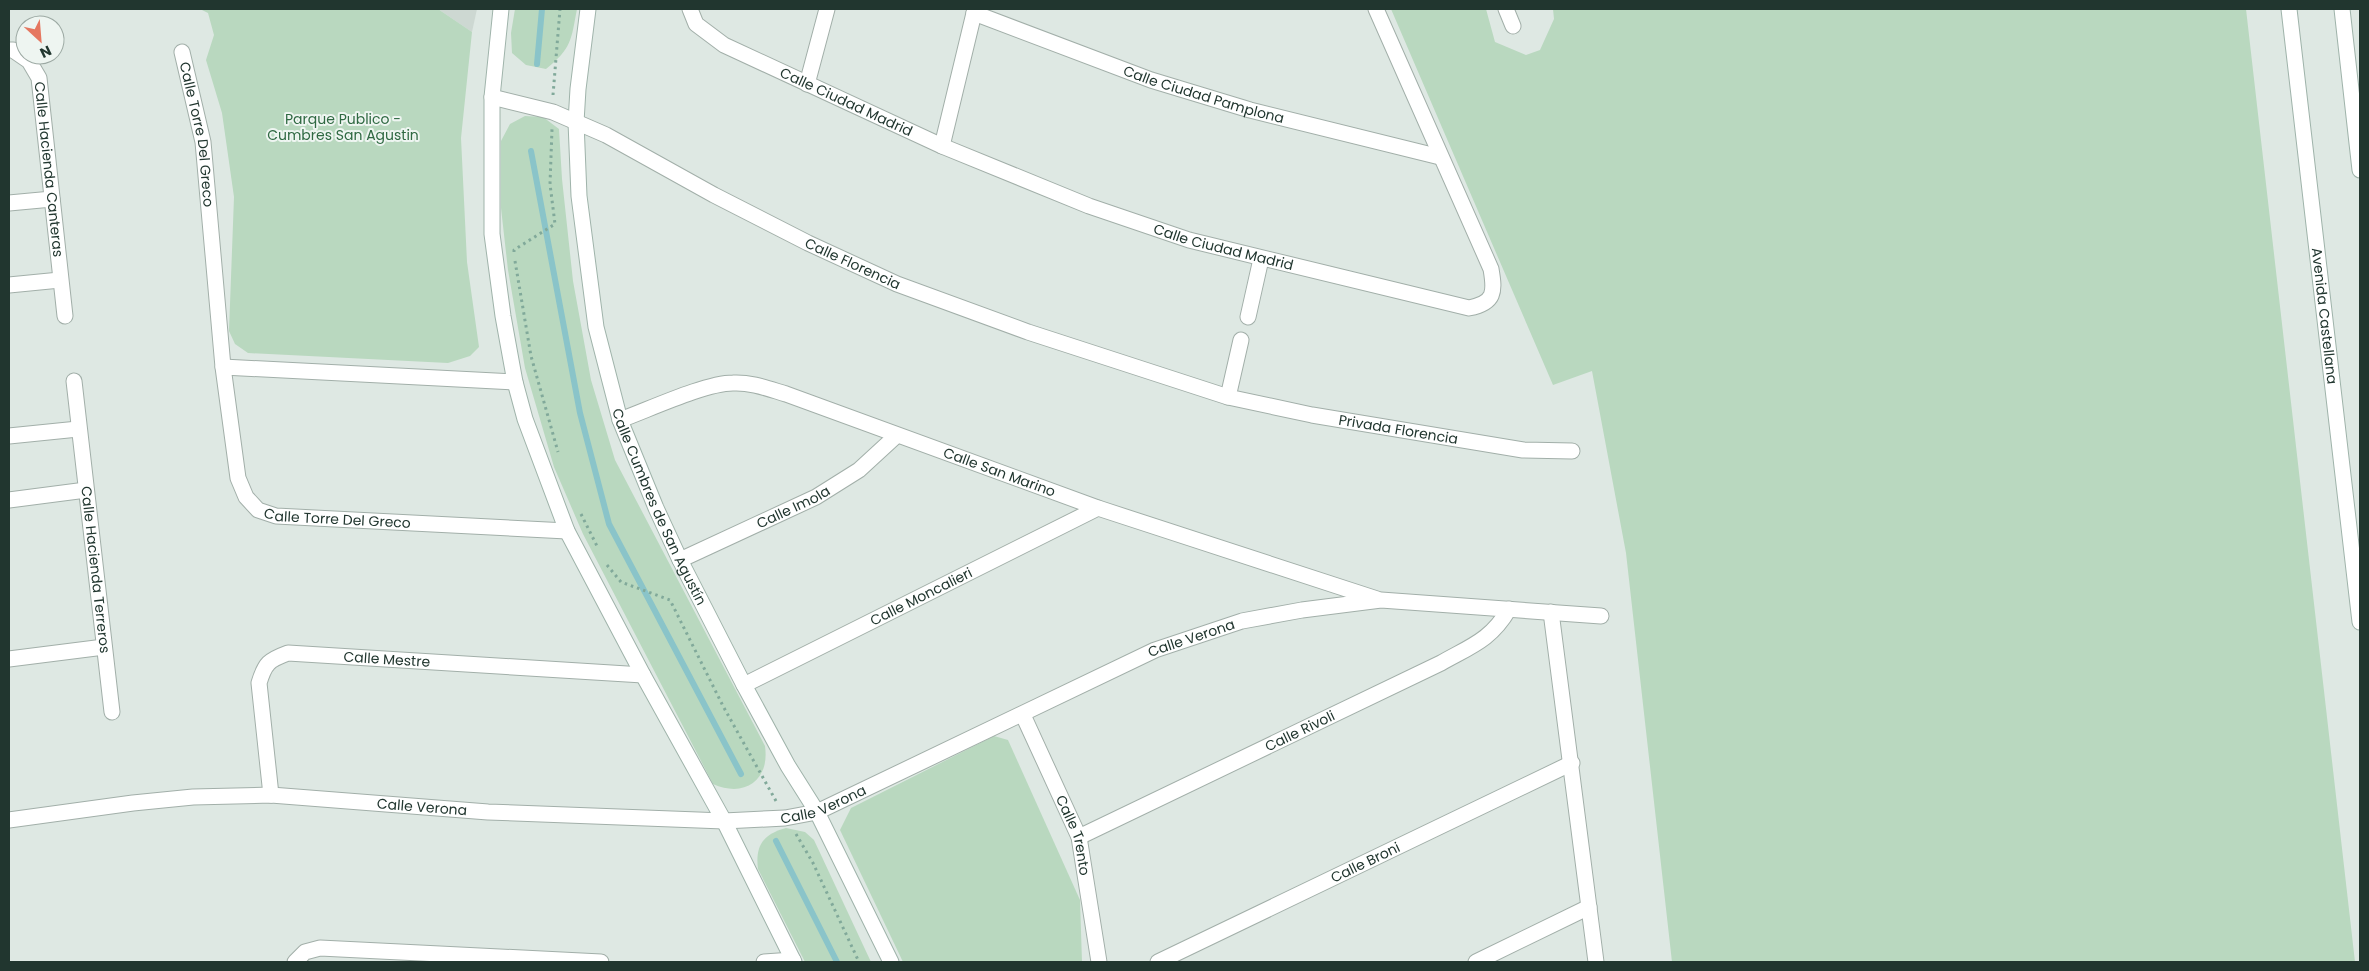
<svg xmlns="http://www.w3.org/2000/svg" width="2369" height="971" font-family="Poppins,sans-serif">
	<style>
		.built { fill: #cdd8d2 }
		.green { fill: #b9d8bf }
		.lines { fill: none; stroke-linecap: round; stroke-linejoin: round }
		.stream { stroke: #8ac4c9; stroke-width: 6 }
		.street-casing { stroke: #a2afa9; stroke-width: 17 }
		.secondary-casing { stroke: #9fb3aa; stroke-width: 17 }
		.path { stroke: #81a99a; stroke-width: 3; stroke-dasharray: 2.5 4; stroke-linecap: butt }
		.street { stroke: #fff; stroke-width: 15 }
		.secondary { stroke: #fff; stroke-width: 15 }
		.labels { text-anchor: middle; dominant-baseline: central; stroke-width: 4; stroke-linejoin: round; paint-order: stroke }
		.street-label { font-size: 14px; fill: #21362f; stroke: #eef5f1 }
		.park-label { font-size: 14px; fill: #2f6942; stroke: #eef5f1 }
	</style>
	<rect width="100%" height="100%" fill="#dee8e3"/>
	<path class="built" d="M438 9H477L472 32Z"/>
	<g class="green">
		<path d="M200 9H438L472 32 461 138 467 262 479 347 470 356 448 363 248 353 235 344 229 331 234 197 222 113 206 60 214 35 208 13Z"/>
		<path d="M515 9H577C571 40 572 48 546 69L526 65 512 53 511 33Z"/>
		<path d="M1391 9H1486L1495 42 1526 55 1540 50 1554 19 1553 9H2246L2355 962H1672L1626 553 1592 371 1553 385Z"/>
		<path d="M525 116 543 117 559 129 562 179 573 281 591 380 615 460 765 746C770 781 744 798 713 784L583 534 554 467 525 368 508 270 501 208V141L510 124Z"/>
		<path d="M994 736 1008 740 1080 900 1082 962H903L840 830 851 808Z"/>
		<path d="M786 828 805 832 814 840 871 962H805L758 869C755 846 763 834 786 828Z"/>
	</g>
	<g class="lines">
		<g class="stream">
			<path d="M537 64 542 9"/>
			<path d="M531 151 580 413 609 524 741 774"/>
			<path d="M776 841 837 962"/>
		</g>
		<g class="street-casing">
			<g id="street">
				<path id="s1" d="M690 9 696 24 724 45 942 146 1089 206 1189 240 1469 308C1495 303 1495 292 1491 269L1376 9"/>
				<path d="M1506 9 1513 26"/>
				<path id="s2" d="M974 13 1151 80 1250 110 1440 157"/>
				<path id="s3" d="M9 50H13L29 61 39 78 65 316"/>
				<path id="s4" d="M182 52 203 142 223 367 238 478 246 497 258 510 276 516 567 531"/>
				<path d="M807 84 827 9"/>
				<path id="s5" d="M492 97 553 112 606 135 714 195 808 243 897 284 1028 332 1228 397 1312 415 1523 450 1572 451"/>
				<path d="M942 146 975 9"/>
				<path d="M9 203 52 199"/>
				<path d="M9 285 60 280"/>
				<path d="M1248 317 1261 259"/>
				<path d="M223 367 515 382"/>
				<path id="s6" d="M74 381 112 712"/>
				<path d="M1228 397 1241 340"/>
				<path id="s7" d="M620 420C648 410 705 383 733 383 751 382 769 389 786 394L1098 508 1377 599"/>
				<path d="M9 436 78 429"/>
				<path d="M9 500 86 490"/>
				<path id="s8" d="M680 560 816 497 859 470 896 436"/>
				<path d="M1551 612 1596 962"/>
				<path d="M9 659 104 647"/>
				<path id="s9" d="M744 685 1098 508"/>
				<path id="s10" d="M1023 715 1079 837 1099 962"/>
				<path id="s11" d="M271 795 259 683C265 663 269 660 288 653L643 675"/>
				<path id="s12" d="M9 820 133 803 193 797 271 795 488 812 724 821 785 818 817 812 1155 650 1242 621 1302 610 1381 600 1601 616"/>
				<path id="s13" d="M1079 837 1441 663C1471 646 1491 640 1509 609"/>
				<path d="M295 962 305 952 320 948 601 962"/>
				<path d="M764 962 793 960"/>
				<path id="s14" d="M1158 962 1572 763"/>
				<path d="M1476 962 1589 907"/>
			</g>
		</g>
		<g class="secondary-casing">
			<g id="secondary">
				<path d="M501 9 492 97V234L503 316 515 382 525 419 567 531 643 675 724 821 794 962"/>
				<path id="s15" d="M588 9 578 89 576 122 579 196 596 327 620 420 656 508 680 560 744 685 788 766 817 812 891 962"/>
				<path id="s16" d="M2289 9 2360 622"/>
				<path d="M2342 9 2360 170"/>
			</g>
		</g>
		<g class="path">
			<path d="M553 95 560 9"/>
			<path d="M514 252V250L555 224 550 184 552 129"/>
			<path d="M515 261 531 356 558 452"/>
			<path d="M581 514 597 546"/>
			<path d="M607 565 621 582 670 600 723 706 776 801"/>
			<path d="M796 834 813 863 859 962"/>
		</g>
		<use href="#street" class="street"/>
		<use href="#secondary" class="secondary"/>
	</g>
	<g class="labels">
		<g class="street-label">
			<text stroke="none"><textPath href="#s2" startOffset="244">Calle Ciudad Pamplona</textPath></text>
			<text stroke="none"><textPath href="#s1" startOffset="186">Calle Ciudad Madrid</textPath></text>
			<text stroke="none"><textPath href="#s4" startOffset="84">Calle Torre Del Greco</textPath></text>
			<text stroke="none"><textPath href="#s3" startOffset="135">Calle Hacienda Canteras</textPath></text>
			<text stroke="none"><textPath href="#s1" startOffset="591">Calle Ciudad Madrid</textPath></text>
			<text stroke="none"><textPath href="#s5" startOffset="399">Calle Florencia</textPath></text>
			<text stroke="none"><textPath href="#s16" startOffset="309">Avenida Castellana</textPath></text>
			<text stroke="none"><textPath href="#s5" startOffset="971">Privada Florencia</textPath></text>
			<text stroke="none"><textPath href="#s7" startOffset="401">Calle San Marino</textPath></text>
			<text stroke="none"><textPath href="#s15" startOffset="511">Calle Cumbres de San Agustín</textPath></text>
			<text stroke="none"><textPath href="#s8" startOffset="125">Calle Imola</textPath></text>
			<text stroke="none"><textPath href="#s4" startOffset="549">Calle Torre Del Greco</textPath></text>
			<text stroke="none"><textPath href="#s6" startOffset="190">Calle Hacienda Terreros</textPath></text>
			<text stroke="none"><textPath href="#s9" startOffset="198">Calle Moncalieri</textPath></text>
			<text stroke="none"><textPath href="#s12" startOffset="1224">Calle Verona</textPath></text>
			<text stroke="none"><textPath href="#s11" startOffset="256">Calle Mestre</textPath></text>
			<text stroke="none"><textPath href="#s13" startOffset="245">Calle Rivoli</textPath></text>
			<text stroke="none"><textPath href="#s12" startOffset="819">Calle Verona</textPath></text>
			<text stroke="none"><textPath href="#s12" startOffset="415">Calle Verona</textPath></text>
			<text stroke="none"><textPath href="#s10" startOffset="131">Calle Trento</textPath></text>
			<text stroke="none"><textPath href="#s14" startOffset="230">Calle Broni</textPath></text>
		</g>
		<g class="park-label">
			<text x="343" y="119">Parque Publico -<tspan x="343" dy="16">Cumbres San Agustin</tspan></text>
		</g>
	</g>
	<rect width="2369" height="971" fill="none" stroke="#21362f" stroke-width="20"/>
	<g transform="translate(40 40) rotate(154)"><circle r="24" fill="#eef5f1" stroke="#9ca9a3"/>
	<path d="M0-4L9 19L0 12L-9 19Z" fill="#e57760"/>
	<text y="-8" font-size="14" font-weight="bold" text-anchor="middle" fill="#21362f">N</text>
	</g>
</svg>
